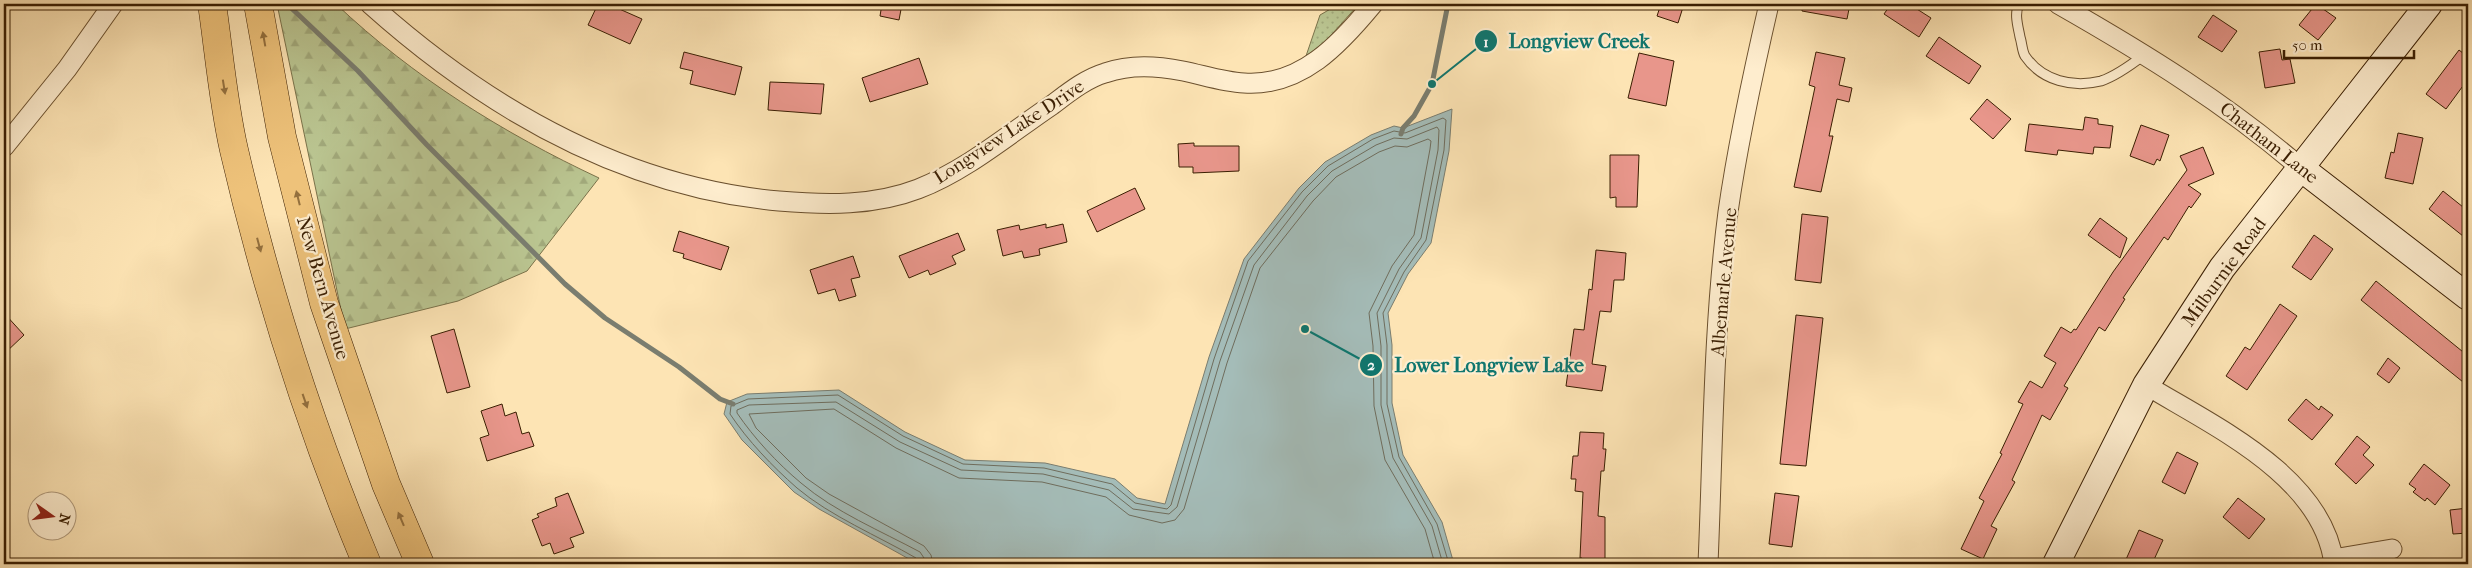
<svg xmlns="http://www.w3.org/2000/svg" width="2472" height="568" font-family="'IM FELL French Canon',serif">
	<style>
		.grass { fill: url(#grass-dots); stroke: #7a724a }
		.forest { fill: url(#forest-firs); stroke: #7a724a }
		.water { fill: #a4bcb8; stroke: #7a7d6f }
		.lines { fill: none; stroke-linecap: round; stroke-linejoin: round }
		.shore { stroke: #6f6d5d; stroke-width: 1 }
		.stream { stroke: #7a7d6f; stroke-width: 5 }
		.building { fill: #e8968b; stroke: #3a1e02 }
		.lane-casing { stroke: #6b502e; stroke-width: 11 }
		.street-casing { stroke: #6b502e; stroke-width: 21 }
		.secondary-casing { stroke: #3a1e02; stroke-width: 28 }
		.primary-casing { stroke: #3a1e02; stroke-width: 29 }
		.lane { stroke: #feedce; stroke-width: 9 }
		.street { stroke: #feedce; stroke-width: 19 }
		.secondary { stroke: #feedce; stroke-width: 26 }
		.primary { stroke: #eec27a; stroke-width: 28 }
		.oneway { fill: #94703e }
		.labels { text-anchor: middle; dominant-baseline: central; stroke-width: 4.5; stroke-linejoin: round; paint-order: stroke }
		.street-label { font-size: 19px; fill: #3a1e02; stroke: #feedce }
		.leader { fill: none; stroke: #0f766e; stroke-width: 2 }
		.callout-dot { fill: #0f766e; stroke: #feedce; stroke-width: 2 }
		.mark-label { font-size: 15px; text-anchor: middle; font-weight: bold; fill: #fff }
		.callout-label { font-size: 20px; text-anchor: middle; font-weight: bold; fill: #0f766e; stroke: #feedce; stroke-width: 4.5; stroke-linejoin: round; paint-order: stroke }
	</style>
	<defs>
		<pattern id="grass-dots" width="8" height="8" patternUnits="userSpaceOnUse" patternTransform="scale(1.25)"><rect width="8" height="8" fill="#bac591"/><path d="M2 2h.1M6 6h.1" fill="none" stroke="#a1a97b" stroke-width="1.8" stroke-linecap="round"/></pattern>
		<pattern id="forest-firs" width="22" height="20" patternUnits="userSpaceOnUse" patternTransform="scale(1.25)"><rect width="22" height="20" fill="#bac591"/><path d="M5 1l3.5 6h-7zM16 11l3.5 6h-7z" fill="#a1a97b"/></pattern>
	</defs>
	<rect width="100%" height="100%" fill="#fde4b4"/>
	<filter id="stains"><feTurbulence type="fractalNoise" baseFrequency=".004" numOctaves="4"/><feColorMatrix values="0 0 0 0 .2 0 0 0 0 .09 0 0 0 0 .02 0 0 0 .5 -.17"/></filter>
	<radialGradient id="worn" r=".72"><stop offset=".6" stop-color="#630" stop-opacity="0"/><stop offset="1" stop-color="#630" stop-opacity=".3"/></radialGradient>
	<path class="grass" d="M1339 4H1359L1324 43 1306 56 1320 15Z"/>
	<path class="forest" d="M277 4H336C413 77 503 133 599 178L527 271 458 301 345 329Z"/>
	<path class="water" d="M1452 109 1449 151 1431 243 1408 274 1388 313 1392 345V403L1403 455 1442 522 1454 564H918L819 509 794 492 742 440 724 414 727 402 747 394 839 390 905 432 965 460 1045 463 1115 479 1137 498 1165 504 1209 357 1244 259 1299 188 1325 162 1371 135 1394 126 1403 128Z"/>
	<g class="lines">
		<g class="shore">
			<path d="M919 564 916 558C878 536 830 516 797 488 772 466 748 441 730 414L731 406 748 399 838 395 903 436 963 464 1044 468 1112 484 1135 503 1167 509 1171 505 1214 359 1248 261 1302 192 1328 166 1373 139 1394 131 1405 133 1443 118 1446 120 1444 150 1426 240 1404 272 1383 313 1387 345V404L1399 457 1437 524 1449 564"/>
			<path d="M926 564 924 558 920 552C881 531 835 512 801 483 777 463 754 438 737 413V410L749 405 836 402 900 442 961 470 1043 474 1109 490 1133 509 1169 514 1177 507 1220 361 1254 265 1307 196 1332 171 1376 145 1394 138 1407 139 1437 127 1439 130 1438 150 1421 238 1399 269 1377 313 1381 346V405L1393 458 1432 526 1443 564"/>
			<path d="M933 564 931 555 924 546 829 494 806 478 756 428 749 414 834 409 896 448 959 478 1042 482 1106 497 1129 515 1162 523 1175 520 1184 509 1227 363 1260 268 1313 201 1336 177 1379 152 1395 146 1407 147 1428 139 1431 141 1430 149 1414 235 1392 266 1369 313 1373 346 1374 406 1385 460 1425 529 1435 564"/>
		</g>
		<g class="stream">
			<path d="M287 4 358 71 427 145 565 284 605 318 679 367 720 399 733 404"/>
			<path d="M1401 134 1403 128 1414 116 1432 84 1448 4"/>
		</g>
	</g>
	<g class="building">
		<path d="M598 4H608L642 19 630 44 588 25Z"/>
		<path d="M882 4H902L899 20 880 16Z"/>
		<path d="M1661 4H1684L1678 23 1657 16Z"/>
		<path d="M1802 4H1850L1847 19 1802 11Z"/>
		<path d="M1891 4H1909L1931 18 1919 37 1884 14Z"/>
		<path d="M2316 4 2336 18 2318 40 2299 25Z"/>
		<path d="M2213 15 2237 31 2222 52 2198 37Z"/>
		<path d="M1939 37 1981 66 1969 84 1926 56Z"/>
		<path d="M2280 49 2282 60 2290 59 2295 83 2265 88 2259 52Z"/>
		<path d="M2459 50 2468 57V79L2446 109 2426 94Z"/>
		<path d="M684 52 742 67 735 95 690 84 693 71 680 68Z"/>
		<path d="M1816 52 1845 58 1839 85 1852 88 1849 102 1837 99 1829 136H1833L1821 192 1794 187 1815 87 1809 85Z"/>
		<path d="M1639 53 1674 61 1666 106 1628 98Z"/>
		<path d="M919 58 928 84 870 102 862 78Z"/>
		<path d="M770 82 824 84 821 114 768 110Z"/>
		<path d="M1987 99 2011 119 1993 139 1970 119Z"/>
		<path d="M2085 117 2098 119V124L2113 126 2110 148 2094 147 2093 154 2058 150 2057 155 2025 151 2029 124 2083 130Z"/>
		<path d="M2141 125 2169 135 2160 161 2157 159 2154 165 2130 156Z"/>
		<path d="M2398 133 2423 138 2413 184 2385 178 2391 152 2394 153Z"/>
		<path d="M1194 143V146H1239V171L1193 173V167H1179L1178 144Z"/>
		<path d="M2203 147 2214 174 2188 185 2201 194 2191 208 2189 206 2168 240 2164 237 2123 298 2125 299 2105 331 2099 327 2064 386 2068 388 2050 420 2042 415 2012 480 2015 482 1991 526 1997 529 1983 559 1961 549 1984 501 1979 498 2002 454 2000 453 2023 404 2018 402 2030 381 2042 388 2056 363 2044 356 2061 327 2071 333 2074 329 2076 330 2113 272 2187 170 2180 156Z"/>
		<path d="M1610 155H1639L1637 207H1616V197L1610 198Z"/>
		<path d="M1135 188 1145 209 1097 232 1087 211Z"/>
		<path d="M2443 191 2468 211V240L2429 209Z"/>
		<path d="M1802 214 1828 217 1821 283 1795 280Z"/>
		<path d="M2100 218 2127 238 2120 258 2088 235Z"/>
		<path d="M1046 224V228L1063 224 1067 242 1039 249 1040 255 1024 258 1022 251 1003 256 997 230 1019 225 1020 230Z"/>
		<path d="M679 231 729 247 721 270 683 258 684 254 673 251Z"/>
		<path d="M958 233 965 250 952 256 956 264 930 275 928 270 909 278 899 256Z"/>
		<path d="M2314 235 2333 249 2311 280 2292 267Z"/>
		<path d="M1596 250 1626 253 1624 280H1614L1611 312 1600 311 1592 364 1606 366 1602 391 1566 386 1574 329 1584 330 1589 289 1592 290Z"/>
		<path d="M853 256 860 277 851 279 856 296 839 301 835 289 818 294 810 270Z"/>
		<path d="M2376 281 2468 356V386L2361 300Z"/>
		<path d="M2280 304 2297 316 2247 390 2226 376 2245 347 2250 350Z"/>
		<path d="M4 313 24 335 4 354Z"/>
		<path d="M1796 315 1823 318 1806 466 1780 464Z"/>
		<path d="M454 329 470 387 447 393 431 336Z"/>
		<path d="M2388 358 2400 368 2389 383 2377 374Z"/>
		<path d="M2306 399 2319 410 2321 406 2333 415 2312 440 2288 420Z"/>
		<path d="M502 404 505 416 516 412 522 434 529 432 534 446 487 461 480 438 489 435 481 411Z"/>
		<path d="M1580 432 1604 433 1603 449H1606L1604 471H1601L1598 516 1605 517V564H1582V558H1580L1583 492 1575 491 1576 479H1571L1573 456H1578Z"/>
		<path d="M2357 436 2370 447 2363 455 2374 465 2356 484 2335 464Z"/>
		<path d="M2177 452 2198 463 2185 494 2162 482Z"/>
		<path d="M2424 464 2450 485 2435 505 2427 498 2425 501 2413 492 2416 489 2409 484Z"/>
		<path d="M568 493 584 533 570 538 574 547 554 554 550 543 542 546 532 520 539 517 537 514 557 506 555 498Z"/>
		<path d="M1775 493 1799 496 1792 547 1769 544Z"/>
		<path d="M2238 498 2265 519 2249 539 2223 517Z"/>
		<path d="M2468 508V533L2453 534 2450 510Z"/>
		<path d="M2139 530 2163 540 2152 564H2124Z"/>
	</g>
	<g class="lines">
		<g class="lane-casing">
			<path id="lane" d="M2019 4C2014 14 2018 26 2020 37 2022 43 2022 51 2025 56 2042 81 2073 88 2101 81 2116 76 2131 65 2144 55"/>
		</g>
		<g class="street-casing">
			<g id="street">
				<path d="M370 4C485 107 623 187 779 201 826 205 874 206 918 189 967 170 1009 134 1052 105 1068 93 1085 79 1105 73 1131 64 1157 66 1183 71 1203 75 1223 82 1244 83 1301 87 1340 44 1373 4"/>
				<path d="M2058 4C2144 53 2227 104 2302 169"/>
				<path d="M4 147 67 69 113 4"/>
				<path d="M2146 385C2213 426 2323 476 2334 564"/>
				<path d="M2333 559 2392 549"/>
				<path d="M1708 564C1713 448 1713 328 1728 212 1738 142 1753 73 1769 4"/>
			</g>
		</g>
		<g class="secondary-casing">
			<g id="secondary">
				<path d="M2302 169 2468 297"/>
				<path d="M2056 564 2146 385 2222 268 2429 4"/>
			</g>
		</g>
		<g class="primary-casing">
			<g id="primary">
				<path d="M212 4C219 52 223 102 234 150 267 292 311 430 367 564"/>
				<path d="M258 4 282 137 324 303 386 484 420 564"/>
			</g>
		</g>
		<use href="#lane" class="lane"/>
		<use href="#street" class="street"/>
		<use href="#secondary" class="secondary"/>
		<use href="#primary" class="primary"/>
	</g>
	<defs><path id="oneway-solid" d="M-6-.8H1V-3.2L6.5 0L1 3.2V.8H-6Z" transform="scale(1.25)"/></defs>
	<g class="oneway">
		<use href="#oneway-solid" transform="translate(264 39) rotate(-100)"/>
		<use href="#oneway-solid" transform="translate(224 87) rotate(81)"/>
		<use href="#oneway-solid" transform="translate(298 198) rotate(-104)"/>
		<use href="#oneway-solid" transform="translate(259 245) rotate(75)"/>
		<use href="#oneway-solid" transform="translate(305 401) rotate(71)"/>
		<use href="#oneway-solid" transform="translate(401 519) rotate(-113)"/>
	</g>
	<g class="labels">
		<g class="street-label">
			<text transform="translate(1009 132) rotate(-33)">Longview Lake Drive</text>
			<text transform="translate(2269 143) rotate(38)">Chatham Lane</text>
			<text transform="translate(2224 272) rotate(-54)">Milburnie Road</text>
			<text transform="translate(1724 282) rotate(-85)">Albemarle Avenue</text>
			<text transform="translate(323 288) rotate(74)">New Bern Avenue</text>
		</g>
	</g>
	<path class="leader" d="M1432 84L1486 41M1305 329L1371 365"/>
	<g class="callout-dot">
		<circle cx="1432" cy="84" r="5"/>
		<circle cx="1305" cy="329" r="5"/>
		<circle cx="1486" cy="41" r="12"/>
		<circle cx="1371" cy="365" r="12"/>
	</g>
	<g class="mark-label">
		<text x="1486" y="47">1</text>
		<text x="1371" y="370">2</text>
	</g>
	<g class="callout-label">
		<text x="1579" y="48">Longview Creek</text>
		<text x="1489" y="372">Lower Longview Lake</text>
	</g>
	<rect width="2472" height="568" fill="none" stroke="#fde4b4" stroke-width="20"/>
	<rect x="5" y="5" width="2462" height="558" fill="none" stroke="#3a1e02" stroke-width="2.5"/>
	<rect x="10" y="10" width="2452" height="548" fill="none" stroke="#3a1e02"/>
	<g transform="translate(52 516) rotate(104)"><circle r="24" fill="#feedce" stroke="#b09a7c"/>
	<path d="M0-4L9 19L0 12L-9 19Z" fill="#8f2418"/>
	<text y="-8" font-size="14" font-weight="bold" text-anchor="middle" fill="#3a1e02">N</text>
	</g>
	<path d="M2284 50v8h130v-8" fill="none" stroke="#3a1e02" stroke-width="2.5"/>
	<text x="2292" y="50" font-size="15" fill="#3a1e02" stroke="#feedce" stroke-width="4" paint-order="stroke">50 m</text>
	<rect width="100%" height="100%" filter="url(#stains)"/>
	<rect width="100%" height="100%" fill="url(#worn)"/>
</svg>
